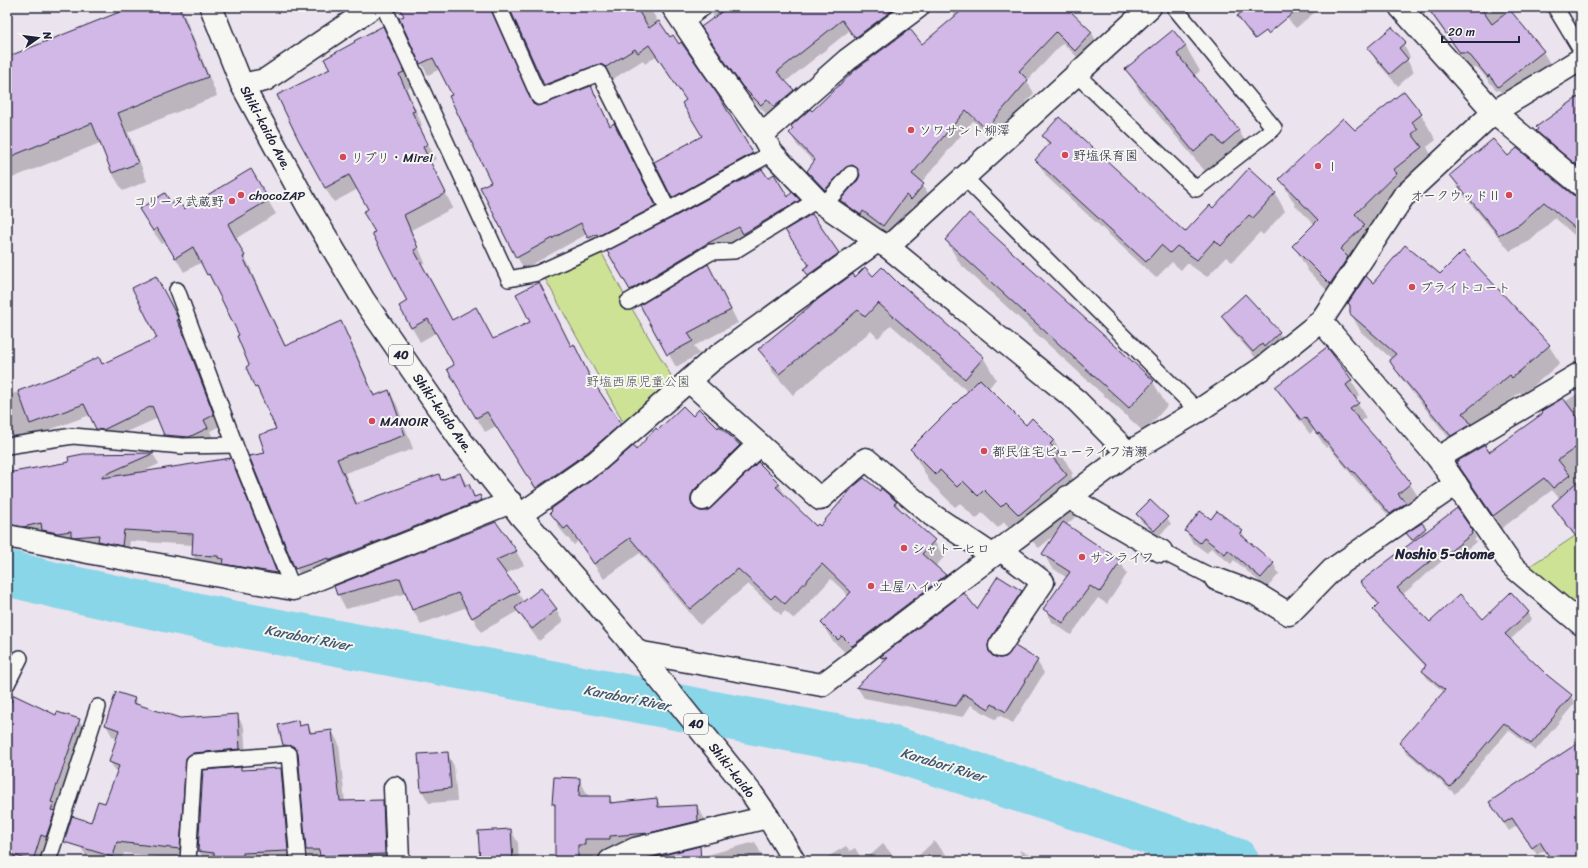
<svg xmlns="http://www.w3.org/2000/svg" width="1588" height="868" font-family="Sriracha,'Klee One',sans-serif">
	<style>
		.green { fill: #cee296; stroke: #788268 }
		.shadow { fill: #0003 }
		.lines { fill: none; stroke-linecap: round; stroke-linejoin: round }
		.river { stroke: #89d6e8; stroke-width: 46 }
		.building { fill: #d1b8e6; stroke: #22223b }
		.lane-casing { stroke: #22223b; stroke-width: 18 }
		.street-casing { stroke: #22223b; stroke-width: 25 }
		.primary-casing { stroke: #22223b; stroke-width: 25 }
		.lane { stroke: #f6f6f2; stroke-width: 15 }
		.street { stroke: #f6f6f2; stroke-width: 22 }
		.primary { stroke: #f6f6f2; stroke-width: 22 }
		.poi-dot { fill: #d1495b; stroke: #f6f6f2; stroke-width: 1.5 }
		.labels { text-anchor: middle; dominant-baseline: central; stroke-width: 4; stroke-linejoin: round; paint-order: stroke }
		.shield { fill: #f6f6f2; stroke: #626272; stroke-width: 1 }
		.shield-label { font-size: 12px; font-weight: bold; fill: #22223b }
		.street-label { font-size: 13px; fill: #22223b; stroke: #f6f6f2 }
		.poi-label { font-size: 13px; fill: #22223b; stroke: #f6f6f2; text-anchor: start }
		.park-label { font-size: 13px; fill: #4d5252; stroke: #f6f6f2 }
		.neighbourhood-label { font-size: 14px; font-weight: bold; fill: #22223b; stroke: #f6f6f2 }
		.water-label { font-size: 14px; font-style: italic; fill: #41586f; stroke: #f6f6f2 }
	</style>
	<rect width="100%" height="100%" fill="#ebe3ee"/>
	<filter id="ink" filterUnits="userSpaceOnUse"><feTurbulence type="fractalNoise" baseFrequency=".025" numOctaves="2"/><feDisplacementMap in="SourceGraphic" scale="8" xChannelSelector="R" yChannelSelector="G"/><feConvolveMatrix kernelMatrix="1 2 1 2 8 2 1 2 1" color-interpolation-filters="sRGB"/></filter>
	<g filter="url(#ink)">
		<g class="green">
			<path d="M598 246 628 302 679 389 629 433 541 271Z"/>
			<path d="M1581 532V612L1527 568Z"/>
		</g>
		<g class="shadow">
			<path d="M134 7H181L217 96 128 132 147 181 123 191 112 173 100 143 7 180V58Z"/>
			<path d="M407 7H649L669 39 717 96 759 165 679 209 673 197 703 137 687 101 656 56 645 64 643 60 613 79 608 76 551 97 545 85 513 13 508 10 496 18 497 23 533 103 537 107 597 99 610 126 623 142 662 218 595 249 587 234 524 269 517 257 492 183 453 95 440 69 428 75 421 63 405 16Z"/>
			<path d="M706 7H913L863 49 849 31 785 82 793 91 800 103 768 116 750 97 710 39 715 18 712 14 713 10 709 11Z"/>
			<path d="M948 7H1074L1070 12 1092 33 1098 45 1082 62 1063 43 1027 81 1034 93 994 140 973 121 921 183 930 196 918 211 913 206 890 237 870 223 868 226 848 212 841 201 861 176 851 179 832 201 815 183 808 171 815 163 797 145 790 133 811 112 922 45 956 17Z"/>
			<path d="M1276 7H1321L1296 28Z"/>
			<path d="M1426 7H1518L1510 12 1543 52 1552 67 1508 102 1499 90 1497 91 1478 68H1470Z"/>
			<path d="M382 27 391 42 411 87 407 89 422 125 419 127 436 159 430 162 453 208 411 230 425 263 421 264 452 321 493 340 531 323 539 283 571 347 573 345 595 385 628 439 545 502 534 487 496 426 485 432 448 370 456 366 437 332 420 342 400 306 409 301 376 232 369 209 358 189 334 202 325 188 331 69Z"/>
			<path d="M1172 31 1186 47 1200 71 1194 76 1239 131 1253 155 1237 168 1229 159 1209 176 1141 94 1127 69Z"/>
			<path d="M1403 44 1410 57 1407 60 1414 72 1398 86 1376 61 1369 48Z"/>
			<path d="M1403 92 1421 115 1436 140 1427 147 1431 155 1427 158 1436 173 1356 273 1362 283 1373 285 1440 275 1463 253 1549 346 1560 363 1523 395 1520 392 1474 429 1461 453 1400 377 1390 360 1392 359 1361 332 1351 314V307L1349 303 1345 309 1308 271 1294 246 1315 225 1295 205 1281 180 1355 131Z"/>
			<path d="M1581 97V175L1546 146 1537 131Z"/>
			<path d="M1043 136 1185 234 1213 209 1275 193 1285 211 1263 235 1260 232 1232 262 1226 257 1207 277 1187 263 1181 270 1172 262 1156 278 1047 177 1037 160 1049 146Z"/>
			<path d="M1508 158 1581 199V241L1555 218 1530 241 1510 251 1461 192 1451 175Z"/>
			<path d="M250 170 276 214 235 239 252 271H251L286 347 341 323 349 337 375 396 389 391 397 405 413 449 345 473 358 505 442 481 460 474 476 498 479 496 487 511 304 583 296 568 267 454 277 429 247 367 250 366 241 336 202 262 184 272 166 242 162 244 148 224 170 204 183 211Z"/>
			<path d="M768 179 787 199 792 193 799 201 806 212 746 239 638 302 609 252Z"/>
			<path d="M969 214 1153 382 1167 406 1144 432 960 264 946 240Z"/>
			<path d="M786 231 838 254 845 266 812 282 805 269 809 266Z"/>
			<path d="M873 277 901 287 983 357 996 379 988 389 1026 426 1032 419 1054 441 1073 474 1071 475 1077 486 1086 508 1066 525 1120 561 1127 574 1107 604 1098 598 1071 635 1052 622 1045 609 1067 578 1051 567 1044 554 1058 532 1039 548 1025 534 1021 539 1004 522 998 528 982 513 976 519 960 503 955 507 930 482 911 449 968 392 891 325 878 338 871 331 793 395 772 371 760 349 855 279Z"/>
			<path d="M715 278 738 323 694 346 699 354 676 367 641 306Z"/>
			<path d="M162 288 182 326 184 331 183 332 189 345 220 426 210 431 214 440 171 446 158 418 109 440H103L90 415 8 445 7 452V396L63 375 102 365 159 339Z"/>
			<path d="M1222 317 1279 333 1287 345 1261 364 1230 329Z"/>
			<path d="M1327 349 1351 381 1360 395 1355 399 1366 418 1360 422 1386 452 1410 484 1419 498 1399 528 1362 485 1361 486 1328 446 1326 448 1314 430 1310 434 1285 401 1277 387Z"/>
			<path d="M1581 391V540L1579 542 1561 518 1554 505 1560 499 1552 490 1501 529 1457 462 1489 454Z"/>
			<path d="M693 417 718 429 719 428 740 445 749 462 703 507 700 512H707L779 484 787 499 816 527H820L880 492 896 502 902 512 934 541 944 557 935 567 945 576 954 592 848 655 832 640 822 624 849 596 831 579 794 619 785 611 781 615 748 584 700 625 640 553 604 579 578 541 574 545 560 529 551 513 636 452 658 432Z"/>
			<path d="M153 454 159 464 142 472 230 460 237 471 278 573 226 563V565L279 575 282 584 199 566 193 554V545L130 541 128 556 7 536V525L14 523H7V458L12 467 13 473 71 462 83 455Z"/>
			<path d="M1137 515 1167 518 1171 524 1158 537 1141 521Z"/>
			<path d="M1421 524 1427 532 1472 531 1476 538 1474 540 1476 542 1453 560 1449 555 1402 595 1430 623 1483 621 1528 612 1532 619 1510 640 1547 675 1571 696 1575 703 1535 751 1509 730 1455 794 1405 751 1401 743 1444 692 1427 678 1423 671 1426 667 1379 617 1375 610 1379 606 1362 582 1413 542 1408 534Z"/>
			<path d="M1186 531 1242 532 1248 542 1273 563 1279 574 1267 588 1234 560 1231 564 1211 548 1207 553 1192 542Z"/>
			<path d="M516 551 524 565 505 574 524 602 556 610 563 622 539 641 524 621 518 611 481 632 467 607 421 624 412 609 407 593 346 609 338 594 336 587Z"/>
			<path d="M1021 591 1028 603 996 651 994 658 1037 661 1044 673 1013 723 999 715 996 720 971 705 963 717 864 698 857 687 884 663 881 657 964 594 977 611Z"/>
			<path d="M116 693 134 698 138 705 180 719 237 715 244 727 246 760 200 764 186 860 124 853 121 861H97L87 858 81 847 92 824 106 804 117 773 110 762 118 738 112 736 106 725Z"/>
			<path d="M7 712 79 720 86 732 44 861H7Z"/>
			<path d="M298 721 301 727 308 725 313 734 332 731 339 744 345 802 382 801 389 813 391 861H308L299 758 291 757 284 745Z"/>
			<path d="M1581 743V861H1553L1545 850 1537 855 1518 825 1509 831 1495 810Z"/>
			<path d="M447 753 454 766 457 801 429 803 422 791Z"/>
			<path d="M240 768 242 771 281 769 288 782 294 861H205L199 851Z"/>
			<path d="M555 778 579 779 589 797H609L613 803 656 799 662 808 697 806 706 822 636 856H594V861H556V809L553 804Z"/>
			<path d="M511 830 518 843 519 861H481Z"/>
			<path d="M934 841 952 861H913Z"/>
			<path d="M755 842 765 861H685Z"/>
			<path d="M883 844 898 861H864Z"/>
			<path d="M846 846 850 851 855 848 863 861H827L826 858Z"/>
			<path d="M1019 850 1046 861H1026Z"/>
		</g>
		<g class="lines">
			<path class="river" d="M7 573 59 586 226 622 883 746 1092 812 1236 861"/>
		</g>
		<g class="building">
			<path d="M132 7H179L208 77 118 113 138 163 112 173 92 123 7 158V57Z"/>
			<path d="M399 7H490L533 104 537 106 542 105 591 86 610 126 614 123 617 129 656 206 598 236 597 234 588 238 581 223 516 258 480 187 491 182 449 96 452 95 433 58 420 64 399 18 404 16Z"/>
			<path d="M509 7H636L649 28 659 21 670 37 673 35 679 44 681 42 718 95 753 153 672 198 654 162 702 136 682 103 686 100 649 45 638 53 635 49 606 67 600 64 596 65 544 85Z"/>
			<path d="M728 7H892L894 9 855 38 842 20 777 72 794 90 774 107 767 99 761 105 742 86 701 27Z"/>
			<path d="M966 7H1066L1092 32 1075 51 1056 32 1019 71 1028 80 986 129 966 110 912 174 924 184 911 200 906 195 883 226 863 211 861 215 840 200 858 180 860 175 857 168 852 165 845 168 825 190 807 171 815 160 789 133 793 129 791 126 810 109 812 111 855 70 910 29 922 44Z"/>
			<path d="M1248 7H1300L1268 34 1266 31 1255 39 1237 16Z"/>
			<path d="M1427 7H1480L1492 24 1510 10 1544 51 1498 87 1489 75 1488 77 1468 53H1460Z"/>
			<path d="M383 26 404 72 399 74 415 111 412 112 428 144 423 147 446 193 404 215 418 248 414 250 452 320 476 307 493 339 530 322 516 294 539 282 571 346 574 344 590 377 621 424 588 452 536 488 525 473 487 412 476 418 447 369 454 365 428 319 411 328 399 306 407 301 372 233 375 232 363 212 368 209 349 175 325 188 298 139 277 95 330 69 324 59 355 42 354 41Z"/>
			<path d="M1392 27 1406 42 1399 48 1408 59 1390 74 1367 48Z"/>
			<path d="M1173 30 1186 46 1177 54 1239 130 1222 145 1214 135 1194 152 1125 69Z"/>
			<path d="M1404 91 1422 114 1412 122 1418 129 1412 134 1422 147 1393 170 1397 173 1355 214 1365 225 1340 249 1348 257 1330 284 1292 246 1318 220 1279 179 1343 118 1355 130Z"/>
			<path d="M1581 95V169L1536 131 1538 129 1536 127Z"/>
			<path d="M1059 117 1185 232 1210 205 1213 208 1249 168 1276 193 1253 218 1249 215 1221 246 1215 240 1197 260 1177 246 1170 253 1161 245 1146 262 1035 160 1050 143 1042 136Z"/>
			<path d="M1493 139 1508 156 1517 148 1573 195 1581 197V233L1544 202 1520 224 1499 235 1450 175Z"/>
			<path d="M251 169 269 200 228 224 245 256 243 257 285 346 341 321 374 396 389 390 405 435 337 459 356 504 439 474 441 480 460 473 465 486 469 484 474 497 480 495 482 500 328 561V558L295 569 249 456 265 453 259 435 276 429 257 387 255 388 246 367 249 365 237 336 239 335 209 274 207 275 193 247 175 258 157 228 153 231 139 209 165 193 171 203 177 198 184 209Z"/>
			<path d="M762 169 768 178 774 174 788 197 792 192 800 200 743 234 739 227 706 244 630 290 607 251 672 218Z"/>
			<path d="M969 213 1154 381 1129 408 945 240Z"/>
			<path d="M812 214 839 253 808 275 803 269 809 265 785 230Z"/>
			<path d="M1405 245 1440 274 1463 251 1550 345 1512 378 1510 375 1463 413 1471 424 1451 436 1395 369 1389 360 1396 354 1350 314V305L1348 303 1366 276 1373 283Z"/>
			<path d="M708 264 731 310 688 333 693 341 667 355 640 305Z"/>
			<path d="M865 267 873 276 882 267 901 286 902 285 984 357 965 379 878 303 865 317 858 310 779 374 758 349 821 297 853 274 855 277Z"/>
			<path d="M156 276 176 314 179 320H177L183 333 214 415 204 420 208 428 189 437 164 435 152 406 103 430 96 429 84 404 30 424 18 391 63 374 99 357 102 364 157 338 132 288Z"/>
			<path d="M1245 294 1280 332 1264 347 1262 344 1253 352 1221 316Z"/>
			<path d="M1327 347 1352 380 1346 385 1359 403 1350 409 1387 451 1411 483 1398 494 1406 503 1390 514 1353 471 1352 472 1319 433 1317 434 1305 417 1301 420 1275 387Z"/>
			<path d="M980 379 1026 425 1032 418 1054 440 1050 444 1059 453 1053 458 1067 475 1019 515 1006 502 1001 507 984 490 978 496 963 481 957 487 940 470 936 475 910 449Z"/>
			<path d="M1563 398 1581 422V444L1558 460 1570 475 1553 488 1544 478 1493 516 1456 462 1485 445 1489 452 1542 414 1541 411Z"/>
			<path d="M683 406 693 416 699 409 718 428 719 426 740 445 694 490 691 496V502L694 508 700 511H706L711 508 758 462 780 484 776 487 816 526 818 524 820 526 853 487 864 478 880 491 881 488 897 502 894 504 935 540 922 554 946 575 852 646 842 636 838 640 821 623 851 592 822 564 785 604 775 595 771 599 738 569 690 609 630 538 594 564 568 526 564 529 550 513 552 511 551 509 603 472 633 446 636 450 656 428 658 430Z"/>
			<path d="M154 453 102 476V478L231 458 277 573 223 564 224 559 218 558V556L192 555 193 534 124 530 122 546 98 541 99 535 74 537 71 536V531L58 533 42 530 41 523 23 527 7 524V473L69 462 68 457 83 454Z"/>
			<path d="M1581 478V543L1552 505Z"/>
			<path d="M1150 500 1168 517 1154 531 1136 514Z"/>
			<path d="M1457 508 1473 531 1471 532 1472 534 1448 553 1445 549 1397 588 1430 622 1460 594 1483 619 1511 592 1529 612 1505 634 1547 675 1572 695 1531 744 1504 723 1450 787 1399 743 1445 690 1422 671 1426 665 1373 610 1379 604 1360 582Z"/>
			<path d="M1200 511 1211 519 1217 511 1243 531 1240 534 1274 563 1261 578 1228 550 1225 554 1204 538 1200 543 1185 531Z"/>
			<path d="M496 522 517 551 496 560 519 591 472 618 458 593 412 610 400 578 337 595 334 586Z"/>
			<path d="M1063 522 1121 561 1100 592 1090 586 1063 623 1043 609 1070 572 1042 554Z"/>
			<path d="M1422 523 1426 528 1412 540 1406 533Z"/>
			<path d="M998 576 1022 591 990 639 988 645 989 651 993 656 1000 658 1006 657 1015 646 1038 660 1006 712 992 704 989 709 964 694 956 706 856 687 888 658 880 657 964 593 977 609Z"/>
			<path d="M541 588 557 609 532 629 515 608Z"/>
			<path d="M116 692 135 698 133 703 180 718 238 714 240 749 193 753 186 758 180 849 117 842 113 857 64 842 72 816 91 822 98 801 105 803 119 766 109 762 119 730 105 725Z"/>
			<path d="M14 695 56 715 57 712 80 719 51 802 54 803 51 810 55 811 46 837 41 835 33 861 7 853V710Z"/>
			<path d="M298 720 299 726 308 724 310 733 332 730 340 801 383 800 385 854 320 856 319 850H306L298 753 293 746 283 745 278 725Z"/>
			<path d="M1581 741V861H1552L1540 842 1532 848 1512 818 1504 823 1489 802Z"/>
			<path d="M448 752 451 788 421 791 418 754Z"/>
			<path d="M241 767V770L281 768 288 851 243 853V856H214V853L198 851 203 770Z"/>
			<path d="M554 777 580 778 579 796H610V803L657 798 658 807 697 805 698 821 649 833 610 836V839H585V845H578V861H555V804H552Z"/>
			<path d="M511 829 513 861H480L478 831Z"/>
			<path d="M700 846 701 861H658L656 857Z"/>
		</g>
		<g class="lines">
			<g class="lane-casing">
				<g id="lane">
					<path d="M384 7 509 279 538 273 598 246 668 210 772 153"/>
					<path d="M499 7 539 97 599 73 668 210"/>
					<path d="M1555 7 1581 50"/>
					<path d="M684 22 705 7"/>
					<path d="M1076 74 1196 189 1274 128 1174 7"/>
					<path d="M964 177 1198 411"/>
					<path d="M824 205 851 174"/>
					<path d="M177 290 235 445 293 589"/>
					<path d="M628 302 711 252 734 251 817 200"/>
					<path d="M7 446 73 436 182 446 235 445"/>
					<path d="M1161 551 1216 579"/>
					<path d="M7 684 20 658"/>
					<path d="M48 861 98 707"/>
					<path d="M188 861 194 762 289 754 298 861"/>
				</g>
			</g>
			<g class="street-casing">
				<g id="street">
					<path d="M673 7 714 68 762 135 772 153 817 200 877 241 888 247 1077 401 1128 453"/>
					<path d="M1400 7 1494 112 1581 185"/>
					<path d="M242 85 265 80 373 7"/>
					<path d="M762 135 847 60 918 7"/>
					<path d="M888 247 1150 7"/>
					<path d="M1321 321 1438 458 1512 566 1581 624"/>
					<path d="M689 381 820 499 866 459 932 515 992 555"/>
					<path d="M1438 458 1581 373"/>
					<path d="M1068 497 1161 551"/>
					<path d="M703 499 759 444"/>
					<path d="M520 515 596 462 711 361 877 241"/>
					<path d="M7 536 98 554 293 589 511 502"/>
					<path d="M1216 579 1256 594 1289 614 1333 569 1456 484"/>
					<path d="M1000 646 1043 582 1001 550"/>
					<path d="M637 652 822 685 1128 453 1198 411 1261 369 1321 321 1403 197 1494 112 1581 59"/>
					<path d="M395 788 398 861"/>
					<path d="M610 861 635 849 768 817"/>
				</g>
			</g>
			<g class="primary-casing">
				<path id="primary" d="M211 7 242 85 307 205 363 299 459 438 520 515 624 635 752 794 768 817 794 861"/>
			</g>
			<use href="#lane" class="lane"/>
			<use href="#street" class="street"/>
			<use href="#primary" class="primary"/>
		</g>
	</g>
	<g class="poi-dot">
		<circle cx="911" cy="130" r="4"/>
		<circle cx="1065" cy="155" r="4"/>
		<circle cx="343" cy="157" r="4"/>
		<circle cx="1318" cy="166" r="4"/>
		<circle cx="241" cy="195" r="4"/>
		<circle cx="1509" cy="195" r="4"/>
		<circle cx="232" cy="201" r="4"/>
		<circle cx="1412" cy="287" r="4"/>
		<circle cx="372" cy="421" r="4"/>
		<circle cx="984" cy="451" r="4"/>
		<circle cx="904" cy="548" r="4"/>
		<circle cx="1082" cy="557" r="4"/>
		<circle cx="871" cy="586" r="4"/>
	</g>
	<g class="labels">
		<g class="shield">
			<rect x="389" y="345" width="24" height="20" rx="3"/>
			<rect x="684" y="714" width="24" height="20" rx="3"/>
		</g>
		<g class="shield-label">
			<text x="401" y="355">40</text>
			<text x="696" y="724">40</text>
		</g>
		<g class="street-label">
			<text transform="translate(266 128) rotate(62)">Shiki-kaido Ave.</text>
			<text transform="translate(443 413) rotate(55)">Shiki-kaido Ave.</text>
			<text transform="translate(732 770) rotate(52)">Shiki-kaido</text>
		</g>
		<g class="poi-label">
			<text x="919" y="130">ソワサント柳澤</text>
			<text x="1073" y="155">野塩保育園</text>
			<text x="351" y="157">リブリ・Mirei</text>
			<text x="1326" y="166">Ⅰ</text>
			<text x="249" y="195">chocoZAP</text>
			<text x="1501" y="195" text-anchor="end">オークウッドⅡ</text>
			<text x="224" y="201" text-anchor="end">コリーヌ武蔵野</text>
			<text x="1420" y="287">ブライトコート</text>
			<text x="380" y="421">MANOIR</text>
			<text x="992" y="451">都民住宅ビューライフ清瀬</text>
			<text x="912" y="548">シャトーヒロ</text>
			<text x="1090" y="557">サンライフ</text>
			<text x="879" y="586">土屋ハイツ</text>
		</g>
		<g class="park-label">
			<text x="638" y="381">野塩西原児童公園</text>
		</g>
		<g class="neighbourhood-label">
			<text x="1445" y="554">Noshio 5-chome</text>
		</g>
		<g class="water-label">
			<text transform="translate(308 638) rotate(11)">Karabori River</text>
			<text transform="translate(627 698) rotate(11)">Karabori River</text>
			<text transform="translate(943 765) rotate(17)">Karabori River</text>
		</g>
	</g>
	<rect width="1588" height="868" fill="none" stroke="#f6f6f2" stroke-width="24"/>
	<rect x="12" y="12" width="1564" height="844" fill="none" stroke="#22223b" stroke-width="1.5" filter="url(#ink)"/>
	<g transform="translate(38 38) rotate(76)" stroke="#f6f6f2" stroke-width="3" paint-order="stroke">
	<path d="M0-3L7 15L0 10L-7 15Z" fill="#22223b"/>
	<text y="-6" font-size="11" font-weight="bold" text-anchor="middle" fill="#22223b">N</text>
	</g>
	<path d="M1442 36v6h77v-6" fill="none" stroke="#22223b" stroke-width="2"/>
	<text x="1448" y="36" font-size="12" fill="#22223b" stroke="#f6f6f2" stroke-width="3" paint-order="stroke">20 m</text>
</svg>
